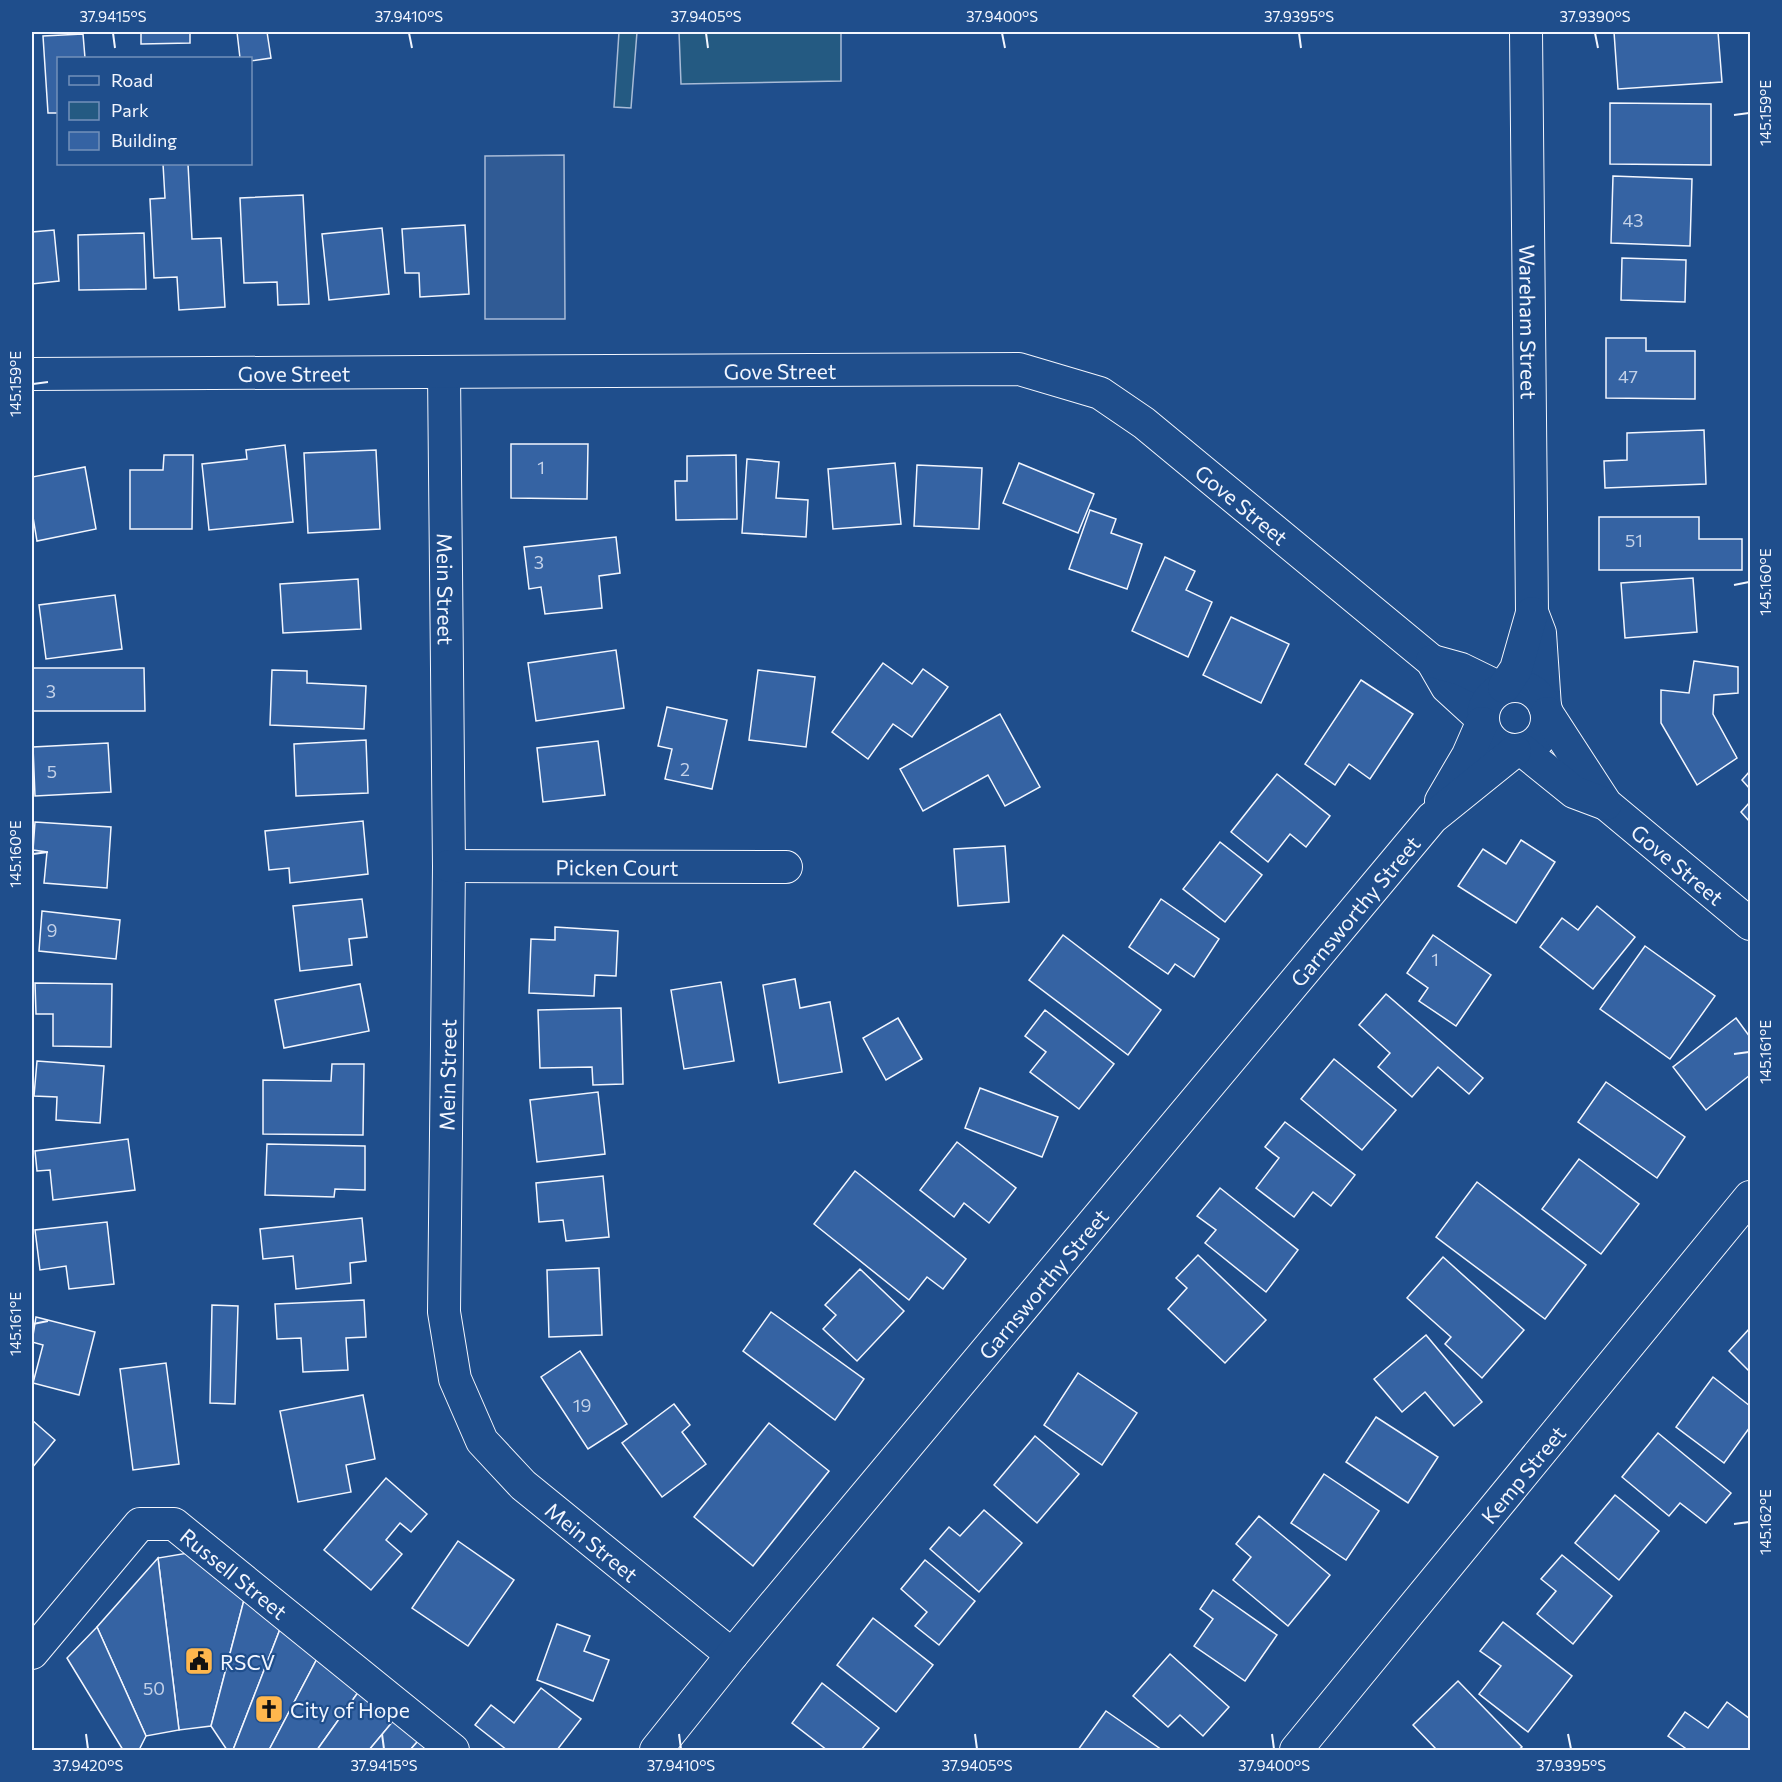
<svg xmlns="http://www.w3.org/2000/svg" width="1782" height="1782" font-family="Commissioner,sans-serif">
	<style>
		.green { fill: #245a82; stroke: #a8bbd7; stroke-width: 1.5 }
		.parking { fill: #305b95; stroke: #a8bbd7; stroke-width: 1.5 }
		.building { fill: #3563a3; stroke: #f2f6ff; stroke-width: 1.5 }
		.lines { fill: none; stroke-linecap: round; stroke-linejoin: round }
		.minor-casing { stroke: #f2f6ff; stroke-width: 34 }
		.minor { stroke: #1f4e8c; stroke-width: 32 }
		.ticks { fill: none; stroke: #f2f6ff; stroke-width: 2 }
		.labels { text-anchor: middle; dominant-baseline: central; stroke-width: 4.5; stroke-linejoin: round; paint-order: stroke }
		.number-label { font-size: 18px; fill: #c3d1e8 }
		.street-label { font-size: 21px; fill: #f2f6ff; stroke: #1f4e8c }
		.poi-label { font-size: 21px; fill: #f2f6ff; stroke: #1f4e8c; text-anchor: start }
		.neatline { fill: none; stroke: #f2f6ff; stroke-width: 2 }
		.ticks-label { font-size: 15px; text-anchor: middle; fill: #f2f6ff }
	</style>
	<rect width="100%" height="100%" fill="#1f4e8c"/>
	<g class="green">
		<path d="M619 32H637L631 108 614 107Z"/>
		<path d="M679 32H841V81L681 84Z"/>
	</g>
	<path class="parking" d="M564 155 565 319H485V156Z"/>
	<g class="building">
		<path d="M141 32H190V43L141 44Z"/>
		<path d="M237 32H267L271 58 250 61V58H240Z"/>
		<path d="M1614 32H1718L1722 82 1618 89Z"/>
		<path d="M83 34 85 58H58V113H48L43 36Z"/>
		<path d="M1610 103 1711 104V165L1610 164Z"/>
		<path d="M163 164H188L192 239 221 238 225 307 179 310 177 277 154 278 150 199 165 198Z"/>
		<path d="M1613 176 1692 179 1690 246 1611 243Z"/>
		<path d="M303 195 309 304 278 305 277 282 244 283 240 198Z"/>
		<path d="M465 225 469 294 420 297 419 273H405L402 229Z"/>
		<path d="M382 228 389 294 329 300 322 234Z"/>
		<path d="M54 230 59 281 32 284V232Z"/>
		<path d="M144 233 146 289 79 290 78 235Z"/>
		<path d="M1622 258 1686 260 1685 302 1621 300Z"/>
		<path d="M1606 338H1646V351H1695V399L1606 398Z"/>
		<path d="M1704 430 1706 484 1605 488 1604 461 1627 460V433Z"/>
		<path d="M511 444H588L587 499 511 498Z"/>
		<path d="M285 445 293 522 209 530 202 464 247 459 246 450Z"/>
		<path d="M376 450 380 529 308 533 304 453Z"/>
		<path d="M164 455H193L192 529H130V470H163Z"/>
		<path d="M736 455 737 519 676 520 675 481H687V456Z"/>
		<path d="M747 459 779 462 776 498 808 500 806 537 742 533Z"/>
		<path d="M895 463 901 524 833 529 828 469Z"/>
		<path d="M1019 463 1094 494 1078 533 1003 503Z"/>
		<path d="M917 465 982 468 979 529 914 526Z"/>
		<path d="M85 467 96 529 37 541 32 511V477Z"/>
		<path d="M1090 510 1116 519 1111 533 1142 544 1127 589 1069 569Z"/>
		<path d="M1599 517H1699V539H1742V570H1599Z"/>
		<path d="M616 537 620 573 599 576 602 608 545 614 541 587 529 589 524 547Z"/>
		<path d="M1165 557 1195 571 1186 590 1212 602 1188 657 1132 631Z"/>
		<path d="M1693 578 1697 632 1625 638 1621 583Z"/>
		<path d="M358 579 361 629 283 633 280 584Z"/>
		<path d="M115 595 122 649 46 659 39 605Z"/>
		<path d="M1231 617 1289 644 1261 703 1203 675Z"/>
		<path d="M616 650 624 708 536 721 528 663Z"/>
		<path d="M1694 661 1738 667V693L1714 695 1713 714 1737 758 1697 785 1661 723V690L1689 693Z"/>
		<path d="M883 663 912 684 923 669 948 687 912 737 893 724 868 759 832 732Z"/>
		<path d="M32 668H144L145 711H32Z"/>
		<path d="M272 670 307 671V683L366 686 364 729 270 725Z"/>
		<path d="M758 670 815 677 806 747 749 740Z"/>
		<path d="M1361 680 1413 714 1370 779 1349 764 1335 785 1305 764Z"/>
		<path d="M667 707 727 720 712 789 665 779 672 749 658 746Z"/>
		<path d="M1000 714 1040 787 1005 806 988 775 923 811 900 769Z"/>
		<path d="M366 740 368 793 296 796 294 744Z"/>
		<path d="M598 741 605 795 543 802 537 748Z"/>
		<path d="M108 743 111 792 35 796 33 747Z"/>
		<path d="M1750 771V789L1742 780Z"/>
		<path d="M1277 774 1330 816 1306 847 1290 834 1268 862 1231 832Z"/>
		<path d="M1750 802V822L1741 812Z"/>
		<path d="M363 821 368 874 290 883 289 868 269 870 265 831Z"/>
		<path d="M35 822 111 827 107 888 44 883 47 852 33 850Z"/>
		<path d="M1521 840 1555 862 1516 923 1458 886 1483 849 1506 864Z"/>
		<path d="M1220 842 1262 875 1225 922 1183 889Z"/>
		<path d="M1005 846 1009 902 958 906 954 849Z"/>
		<path d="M362 899 367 937 349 939 352 965 300 971 293 906Z"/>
		<path d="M1161 899 1219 939 1194 977 1175 964 1168 974 1129 947Z"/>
		<path d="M1597 906 1635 937 1593 989 1540 947 1562 918 1578 930Z"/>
		<path d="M42 911 120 920 116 959 39 951Z"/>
		<path d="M555 927 618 931 616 976 595 975 594 996 529 993 531 939 555 940Z"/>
		<path d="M1063 935 1161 1010 1128 1055 1029 980Z"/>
		<path d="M1433 935 1491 975 1456 1026 1419 1001 1428 988 1407 973Z"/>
		<path d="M1645 946 1715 996 1670 1059 1600 1009Z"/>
		<path d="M795 979 800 1008 830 1002 842 1072 779 1083 763 985Z"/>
		<path d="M721 982 734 1061 684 1069 671 990Z"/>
		<path d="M35 983 112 984 111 1047 53 1046V1014H36Z"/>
		<path d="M360 984 369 1031 284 1048 275 1000Z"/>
		<path d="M1386 994 1483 1078 1469 1094 1438 1067 1412 1097 1378 1067 1390 1053 1359 1025Z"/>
		<path d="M621 1008 623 1084 593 1085 592 1067 540 1068 538 1010Z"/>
		<path d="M1045 1010 1114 1064 1079 1109 1030 1072 1046 1052 1025 1036Z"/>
		<path d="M898 1018 922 1059 886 1080 863 1038Z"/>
		<path d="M1736 1018 1750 1037V1075L1706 1110 1673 1067Z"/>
		<path d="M1334 1059 1396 1110 1362 1150 1301 1099Z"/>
		<path d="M37 1061 104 1066 100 1123 56 1120 57 1097 34 1096Z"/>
		<path d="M332 1064H364L363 1135 263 1134V1080L331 1081Z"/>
		<path d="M1606 1082 1685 1137 1657 1178 1578 1122Z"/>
		<path d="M980 1088 1058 1117 1042 1157 965 1128Z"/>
		<path d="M598 1092 605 1154 537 1162 530 1100Z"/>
		<path d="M1285 1122 1355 1175 1331 1206 1313 1192 1294 1217 1256 1188 1279 1158 1265 1147Z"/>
		<path d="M128 1139 135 1190 53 1200 50 1170 37 1171 35 1151Z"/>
		<path d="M957 1142 1016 1188 989 1223 964 1203 954 1217 920 1190Z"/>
		<path d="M267 1144 365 1146V1190L335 1189 334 1197 265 1195Z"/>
		<path d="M1579 1159 1639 1204 1601 1254 1542 1209Z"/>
		<path d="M855 1171 966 1259 943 1289 927 1277 909 1300 814 1224Z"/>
		<path d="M603 1176 609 1237 566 1241 563 1220 539 1222 536 1183Z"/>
		<path d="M1477 1182 1586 1265 1545 1319 1436 1237Z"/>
		<path d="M1220 1188 1298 1250 1266 1292 1205 1243 1216 1230 1197 1216Z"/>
		<path d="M362 1218 366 1261 350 1263 351 1283 296 1289 293 1256 263 1259 260 1229Z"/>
		<path d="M107 1222 114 1284 69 1289 66 1266 40 1270 35 1230Z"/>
		<path d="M1198 1255 1266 1320 1225 1363 1168 1309 1187 1288 1176 1278Z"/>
		<path d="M1443 1257 1524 1330 1482 1378 1445 1344 1451 1337 1407 1298Z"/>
		<path d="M599 1268 602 1335 549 1337 547 1270Z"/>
		<path d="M860 1269 904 1311 857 1361 823 1329 836 1315 825 1305Z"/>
		<path d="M364 1300 366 1337 346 1338 348 1370 303 1372 301 1338 277 1339 275 1304Z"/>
		<path d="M212 1305 238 1306 235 1404 210 1403Z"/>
		<path d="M771 1312 864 1379 835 1420 743 1351Z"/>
		<path d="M36 1317 95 1332 79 1395 33 1383 43 1345 32 1342Z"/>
		<path d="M1750 1328V1372L1729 1351Z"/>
		<path d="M1426 1335 1482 1402 1454 1426 1425 1392 1402 1412 1374 1379Z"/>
		<path d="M580 1351 627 1424 588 1449 541 1377Z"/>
		<path d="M166 1363 179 1464 133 1470 120 1369Z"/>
		<path d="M1078 1373 1137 1413 1102 1465 1044 1425Z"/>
		<path d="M1713 1377 1750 1406V1427L1724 1463 1676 1427Z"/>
		<path d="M363 1395 375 1459 346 1465 351 1492 298 1502 280 1411Z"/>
		<path d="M674 1404 690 1425 682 1432 706 1464 662 1497 622 1443Z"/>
		<path d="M1376 1417 1438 1457 1408 1503 1346 1462Z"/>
		<path d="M32 1420 55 1440 32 1468Z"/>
		<path d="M769 1423 829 1471 753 1566 694 1517Z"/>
		<path d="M1658 1433 1731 1493 1706 1523 1680 1503 1669 1516 1622 1477Z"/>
		<path d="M1035 1436 1079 1474 1037 1523 994 1485Z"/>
		<path d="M1324 1474 1379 1511 1346 1560 1291 1523Z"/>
		<path d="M386 1478 427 1514 411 1532 400 1523 386 1540 402 1554 371 1590 324 1550Z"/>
		<path d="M1615 1495 1659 1531 1619 1580 1575 1543Z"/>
		<path d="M984 1510 1022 1543 979 1592 930 1549 949 1527 960 1536Z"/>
		<path d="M1259 1516 1330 1575 1288 1626 1233 1580 1251 1557 1236 1544Z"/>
		<path d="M458 1541 514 1580 468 1646 412 1608Z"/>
		<path d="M194 1552 245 1596 211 1726 179 1730 158 1558Z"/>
		<path d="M1562 1555 1612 1596 1573 1644 1537 1614 1556 1591 1541 1579Z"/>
		<path d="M158 1558 179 1730 146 1736 97 1627Z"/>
		<path d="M925 1560 975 1601 939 1645 915 1626 927 1612 901 1589Z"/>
		<path d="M1213 1590 1277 1635 1245 1681 1194 1646 1213 1619 1200 1609Z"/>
		<path d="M245 1596 282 1624 233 1750H227L211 1726Z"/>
		<path d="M873 1618 933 1665 896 1712 837 1665Z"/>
		<path d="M1503 1622 1572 1676 1528 1732 1479 1694 1501 1666 1480 1651Z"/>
		<path d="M282 1624 319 1655 269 1750H233Z"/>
		<path d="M557 1624 590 1636 584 1651 609 1660 593 1701 537 1680Z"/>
		<path d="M97 1627 146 1736 139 1750H123L67 1658Z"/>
		<path d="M1170 1654 1229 1707 1203 1736 1180 1715 1168 1727 1133 1696Z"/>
		<path d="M319 1655 359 1691 317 1750H269Z"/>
		<path d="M1458 1681 1522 1747 1518 1750H1437L1413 1725Z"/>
		<path d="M822 1683 879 1728 861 1750H827L792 1723Z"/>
		<path d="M541 1688 581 1719 557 1750H507L475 1725 491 1705 514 1723Z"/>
		<path d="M359 1691 394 1720 369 1750H317Z"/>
		<path d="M1727 1702 1750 1719V1750H1688L1668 1736 1685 1712 1708 1728Z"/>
		<path d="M1106 1711 1162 1750H1078Z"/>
		<path d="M394 1720 418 1741 410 1750H369Z"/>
		<path d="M418 1741 429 1750H410Z"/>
	</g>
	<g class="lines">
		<g class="minor-casing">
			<g id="minor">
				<path id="s1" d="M1526 32 1532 612 1540 633 1545 707"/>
				<path id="s2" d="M444 373 449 866 444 1312 455 1379 482 1441 523 1485 732 1655"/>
				<path id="s3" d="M32 374 1019 369 1100 393 1144 423 1432 661 1447 687 1482 719"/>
				<path d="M1432 661 1461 669 1500 688"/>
				<circle cx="1515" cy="718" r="32"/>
				<path d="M1504 687 1516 669 1532 613"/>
				<path id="s4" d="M1547 713 1606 804 1750 924"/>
				<path d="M1522 750 1574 792 1606 804"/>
				<path d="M1441 801 1468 755 1482 723"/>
				<path id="s5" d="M449 866 786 867"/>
				<path id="s6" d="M32 1653 140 1524H174L453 1750"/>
				<path id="s7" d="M656 1750 732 1655 1432 818 1515 751"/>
				<path id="s8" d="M1296 1750 1750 1197"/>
			</g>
		</g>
		<use href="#minor" class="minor"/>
	</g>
	<path class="ticks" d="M113 33 115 48M409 33 412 48M706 33 708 48M1002 33 1005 48M1299 33 1301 48M1595 33 1598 48M1734 115 1749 113M33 384 48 382M1734 585 1749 582M33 854 48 852M1734 1054 1749 1052M33 1324 48 1321M1734 1524 1749 1522M86 1734 88 1749M382 1734 384 1749M679 1734 681 1749M975 1734 977 1749M1272 1734 1274 1749M1568 1734 1571 1749"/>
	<defs>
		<g id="civic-square" transform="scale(1.5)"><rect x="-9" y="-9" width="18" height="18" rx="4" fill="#ffb74d" stroke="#1f4e8c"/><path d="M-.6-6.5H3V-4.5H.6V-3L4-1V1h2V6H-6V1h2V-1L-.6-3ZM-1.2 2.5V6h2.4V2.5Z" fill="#111"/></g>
		<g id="church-square" transform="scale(1.5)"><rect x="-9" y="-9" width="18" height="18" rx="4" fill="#ffb74d" stroke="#1f4e8c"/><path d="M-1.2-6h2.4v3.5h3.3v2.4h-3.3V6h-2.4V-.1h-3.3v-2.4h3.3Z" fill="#111"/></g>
	</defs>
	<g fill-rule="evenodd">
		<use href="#civic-square" x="199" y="1661"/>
		<use href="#church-square" x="269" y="1709"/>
	</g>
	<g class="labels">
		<g class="number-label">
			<text x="1633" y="220">43</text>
			<text x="1628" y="376">47</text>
			<text x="541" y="467">1</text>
			<text x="1634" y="540">51</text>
			<text x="539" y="562">3</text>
			<text x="51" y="691">3</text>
			<text x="685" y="769">2</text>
			<text x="52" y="771">5</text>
			<text x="52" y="930">9</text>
			<text x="1435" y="959">1</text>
			<text x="582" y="1405">19</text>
			<text x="154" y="1688">50</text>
		</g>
		<g class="street-label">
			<text stroke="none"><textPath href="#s1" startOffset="290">Wareham Street</textPath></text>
			<text stroke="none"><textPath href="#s3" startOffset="748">Gove Street</textPath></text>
			<text stroke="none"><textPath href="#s3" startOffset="262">Gove Street</textPath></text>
			<text stroke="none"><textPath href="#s3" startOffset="1252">Gove Street</textPath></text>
			<text stroke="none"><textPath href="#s2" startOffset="216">Mein Street</textPath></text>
			<text stroke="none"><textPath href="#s4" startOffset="202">Gove Street</textPath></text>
			<text stroke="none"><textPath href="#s5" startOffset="168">Picken Court</textPath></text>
			<text stroke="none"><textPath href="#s7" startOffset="1092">Garnsworthy Street</textPath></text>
			<text transform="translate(447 1075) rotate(-89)">Mein Street</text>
			<text stroke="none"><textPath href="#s7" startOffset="606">Garnsworthy Street</textPath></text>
			<text stroke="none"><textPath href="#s8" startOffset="357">Kemp Street</textPath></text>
			<text stroke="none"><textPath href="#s2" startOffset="1224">Mein Street</textPath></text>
			<text stroke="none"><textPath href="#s6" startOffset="280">Russell Street</textPath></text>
		</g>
		<g class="poi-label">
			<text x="220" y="1661">RSCV</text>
			<text x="290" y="1709">City of Hope</text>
		</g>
	</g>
	<rect width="1782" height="1782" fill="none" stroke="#1f4e8c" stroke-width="66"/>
	<rect x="57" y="57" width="195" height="108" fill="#1f4e8c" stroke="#7391ba" stroke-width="1.5"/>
	<rect x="69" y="76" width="30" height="9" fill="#1f4e8c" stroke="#7391ba" stroke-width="1.5"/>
	<text x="111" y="87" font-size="18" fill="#f2f6ff">Road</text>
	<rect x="69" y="102" width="30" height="18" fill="#245a82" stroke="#7391ba" stroke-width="1.5"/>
	<text x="111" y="117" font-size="18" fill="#f2f6ff">Park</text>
	<rect x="69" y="132" width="30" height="18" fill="#3563a3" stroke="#7391ba" stroke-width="1.5"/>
	<text x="111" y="147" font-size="18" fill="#f2f6ff">Building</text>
	<rect x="33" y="33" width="1716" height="1716" class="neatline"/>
	<g class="ticks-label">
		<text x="113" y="22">37.9415°S</text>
		<text x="409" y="22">37.9410°S</text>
		<text x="706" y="22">37.9405°S</text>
		<text x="1002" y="22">37.9400°S</text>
		<text x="1299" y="22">37.9395°S</text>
		<text x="1595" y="22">37.9390°S</text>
		<text transform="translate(1766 113) rotate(-90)" y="5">145.159°E</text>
		<text transform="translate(16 384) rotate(-90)" y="5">145.159°E</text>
		<text transform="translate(1766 582) rotate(-90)" y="5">145.160°E</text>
		<text transform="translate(16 854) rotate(-90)" y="5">145.160°E</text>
		<text transform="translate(1766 1052) rotate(-90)" y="5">145.161°E</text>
		<text transform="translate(16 1324) rotate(-90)" y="5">145.161°E</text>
		<text transform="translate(1766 1522) rotate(-90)" y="5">145.162°E</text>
		<text x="88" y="1771">37.9420°S</text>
		<text x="384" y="1771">37.9415°S</text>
		<text x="681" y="1771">37.9410°S</text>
		<text x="977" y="1771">37.9405°S</text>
		<text x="1274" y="1771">37.9400°S</text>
		<text x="1571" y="1771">37.9395°S</text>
	</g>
</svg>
